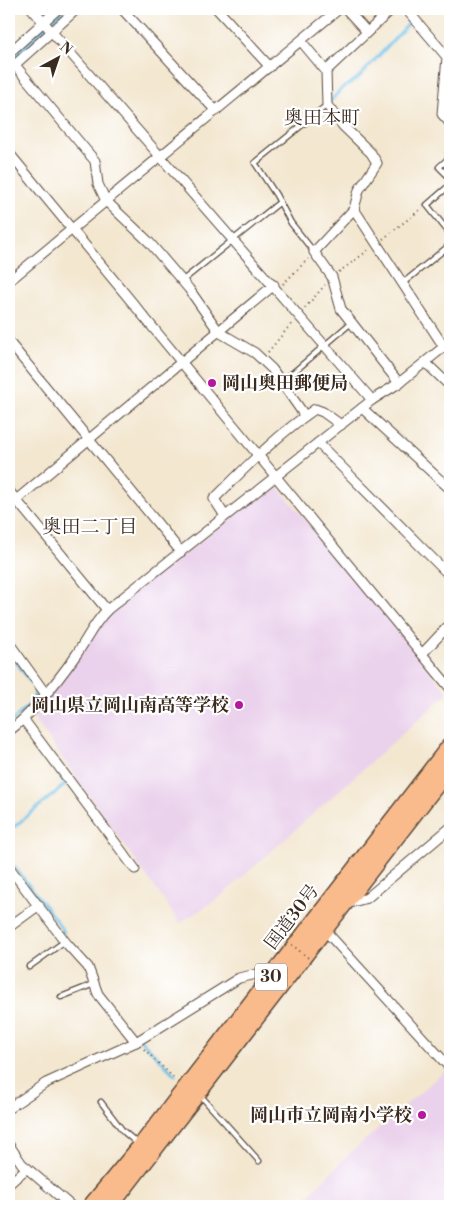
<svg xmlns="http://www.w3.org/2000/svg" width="459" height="1215" font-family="'Libre Bodoni','Noto Serif JP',serif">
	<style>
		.built { fill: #ead1ec }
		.water { fill: #6dc1e9; stroke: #547684 }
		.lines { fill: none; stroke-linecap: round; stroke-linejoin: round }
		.stream { stroke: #6dc1e9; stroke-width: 3 }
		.lane-casing { stroke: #574639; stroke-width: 7 }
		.street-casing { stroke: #574639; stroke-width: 11 }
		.highway-casing { stroke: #574639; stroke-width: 19 }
		.path { stroke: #574639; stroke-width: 2; stroke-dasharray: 1 4; stroke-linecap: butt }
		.lane { stroke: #fff; stroke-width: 4.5 }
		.street { stroke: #fff; stroke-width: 9 }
		.highway { stroke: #fabb8c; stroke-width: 16 }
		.path-bridge { stroke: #574639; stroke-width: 2; stroke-dasharray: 1 4; stroke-linecap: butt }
		.poi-dot { fill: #b5179e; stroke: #fff; stroke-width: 2 }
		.labels { text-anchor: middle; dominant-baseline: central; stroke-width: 4.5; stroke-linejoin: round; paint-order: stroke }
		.shield { fill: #fff; stroke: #766a62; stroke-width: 1 }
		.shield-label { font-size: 16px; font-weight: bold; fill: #3b2a1e }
		.poi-label { font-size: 18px; font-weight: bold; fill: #3b2a1e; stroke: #fff; text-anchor: end }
		.street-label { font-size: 18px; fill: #3b2a1e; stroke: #fff }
		.neighbourhood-label { font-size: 19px; fill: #3b2a1e; stroke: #fff }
	</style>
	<rect width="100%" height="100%" fill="#fff"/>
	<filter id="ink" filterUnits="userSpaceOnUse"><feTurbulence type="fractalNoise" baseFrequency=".02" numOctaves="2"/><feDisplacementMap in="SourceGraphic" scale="10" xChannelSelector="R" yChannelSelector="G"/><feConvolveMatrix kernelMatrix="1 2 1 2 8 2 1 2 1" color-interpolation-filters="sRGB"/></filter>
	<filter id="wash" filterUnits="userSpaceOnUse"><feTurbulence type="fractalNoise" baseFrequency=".0096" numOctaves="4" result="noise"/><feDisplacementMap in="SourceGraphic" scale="20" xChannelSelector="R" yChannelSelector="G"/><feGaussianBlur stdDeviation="1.12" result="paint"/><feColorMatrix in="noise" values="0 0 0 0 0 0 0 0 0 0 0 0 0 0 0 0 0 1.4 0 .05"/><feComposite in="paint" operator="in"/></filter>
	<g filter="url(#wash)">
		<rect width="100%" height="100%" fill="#f3e7d0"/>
		<g class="built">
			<path d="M275 483 448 693 219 898 180 923 33 717 72 667 108 613Z"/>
			<path d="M445 1071 450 1077V1206H298L349 1154Z"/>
		</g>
		<path class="water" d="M63 9H73L9 66V57Z"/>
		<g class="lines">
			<g class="stream">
				<path d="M330 102 341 89 358 78 412 20"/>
				<path d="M9 652 36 690 32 702 9 724"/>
				<path d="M21 728 53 766"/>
				<path d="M9 831 66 784 59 775"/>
				<path d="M9 860 58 923 64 933"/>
				<path d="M76 948 92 965 98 984"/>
				<path d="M134 1033 175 1075"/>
			</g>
		</g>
	</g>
	<g filter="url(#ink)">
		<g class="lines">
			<g class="lane-casing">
				<g id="lane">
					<path d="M450 157 439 167 450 178"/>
					<path d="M450 185 427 205 450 234"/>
					<path d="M314 252 291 223 276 195 255 163 327 105"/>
					<path d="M182 281 280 202"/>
					<path d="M403 283 450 245"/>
					<path d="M281 383 352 322"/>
					<path d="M29 967 65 941"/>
					<path d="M61 997 94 984"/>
					<path d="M201 1096 259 1161"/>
					<path d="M101 1102 123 1131 138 1144"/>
				</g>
			</g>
			<g class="street-casing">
				<g id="street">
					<path d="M32 9 372 400"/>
					<path d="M122 9 216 111"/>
					<path d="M217 9 270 67"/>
					<path d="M346 9 367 32"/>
					<path d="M406 9 447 57 442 114 450 123"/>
					<path d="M301 41 326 71 327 105 343 126 371 153 377 163 359 190 354 209 444 347"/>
					<path d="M9 53 58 9"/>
					<path d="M14 64 95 161 98 184 106 201 149 242 189 289 219 332 255 353 272 369 305 416"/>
					<path d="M9 70 77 9"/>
					<path d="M326 71 392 9"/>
					<path d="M9 153 450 688"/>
					<path d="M354 209 314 252 332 277 341 309 399 383"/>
					<path d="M9 281 339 9"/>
					<path d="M9 342 181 552"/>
					<path d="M426 363 450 386"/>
					<path d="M362 408 450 489"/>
					<path d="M318 443 450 576"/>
					<path d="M9 491 107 610"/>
					<path d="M9 506 274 285"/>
					<path d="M225 516 214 499C246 467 277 435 315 409L323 412 341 425"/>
					<path d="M9 643 45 693"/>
					<path d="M422 654 450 624"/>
					<path d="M24 720 135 869"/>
					<path d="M9 731C32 714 59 679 76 655 87 639 94 623 107 610L372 400 399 383 450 342"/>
					<path d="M9 867 67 944 88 967 98 994 136 1042"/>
					<path d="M346 904 367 898 450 828"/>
					<path d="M9 927 39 905"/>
					<path d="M322 927 450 1068"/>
					<path d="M9 1108 46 1083 136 1042 239 978 261 973 274 975"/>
					<path d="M9 1145 22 1164 71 1206"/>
					<path d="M9 1184 27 1168"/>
				</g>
			</g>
			<g class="highway-casing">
				<g id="highway">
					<path d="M91 1206 141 1146 450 746"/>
					<path d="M110 1206 450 767"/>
				</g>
			</g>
			<g class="path">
				<path d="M383 239 421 209"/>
				<path d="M339 272 370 249"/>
				<path d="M283 284 308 259"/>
				<path d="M305 308 325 285"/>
				<path d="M268 352 292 323"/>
				<path d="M144 1049 176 1080"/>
			</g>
			<use href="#lane" class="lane"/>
			<use href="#street" class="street"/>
			<use href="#highway" class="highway"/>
			<path class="path-bridge" d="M284 942 286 940 312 961 314 958"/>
		</g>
	</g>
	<g class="poi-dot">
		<circle cx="212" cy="383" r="5"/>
		<circle cx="239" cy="705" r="5"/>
		<circle cx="422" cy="1115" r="5"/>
	</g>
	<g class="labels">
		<rect class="shield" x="255" y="963.5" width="32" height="27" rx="4"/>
		<g class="shield-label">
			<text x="271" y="977">30</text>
		</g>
		<g class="poi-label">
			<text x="222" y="383" text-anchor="start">岡山奥田郵便局</text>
			<text x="229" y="705">岡山県立岡山南高等学校</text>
			<text x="412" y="1115">岡山市立岡南小学校</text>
		</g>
		<g class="street-label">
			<text transform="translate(292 917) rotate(-53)">国道30号</text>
		</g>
		<g class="neighbourhood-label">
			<text x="322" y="118">奥田本町</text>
			<text x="90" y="527">奥田二丁目</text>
		</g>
	</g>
	<rect width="459" height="1215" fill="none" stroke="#fff" stroke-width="30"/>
	<g transform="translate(58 58) rotate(40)" stroke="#ffffff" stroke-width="4" paint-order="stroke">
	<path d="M0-4L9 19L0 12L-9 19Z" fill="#3b2a1e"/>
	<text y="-8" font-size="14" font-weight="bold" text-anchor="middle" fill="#3b2a1e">N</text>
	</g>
</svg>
